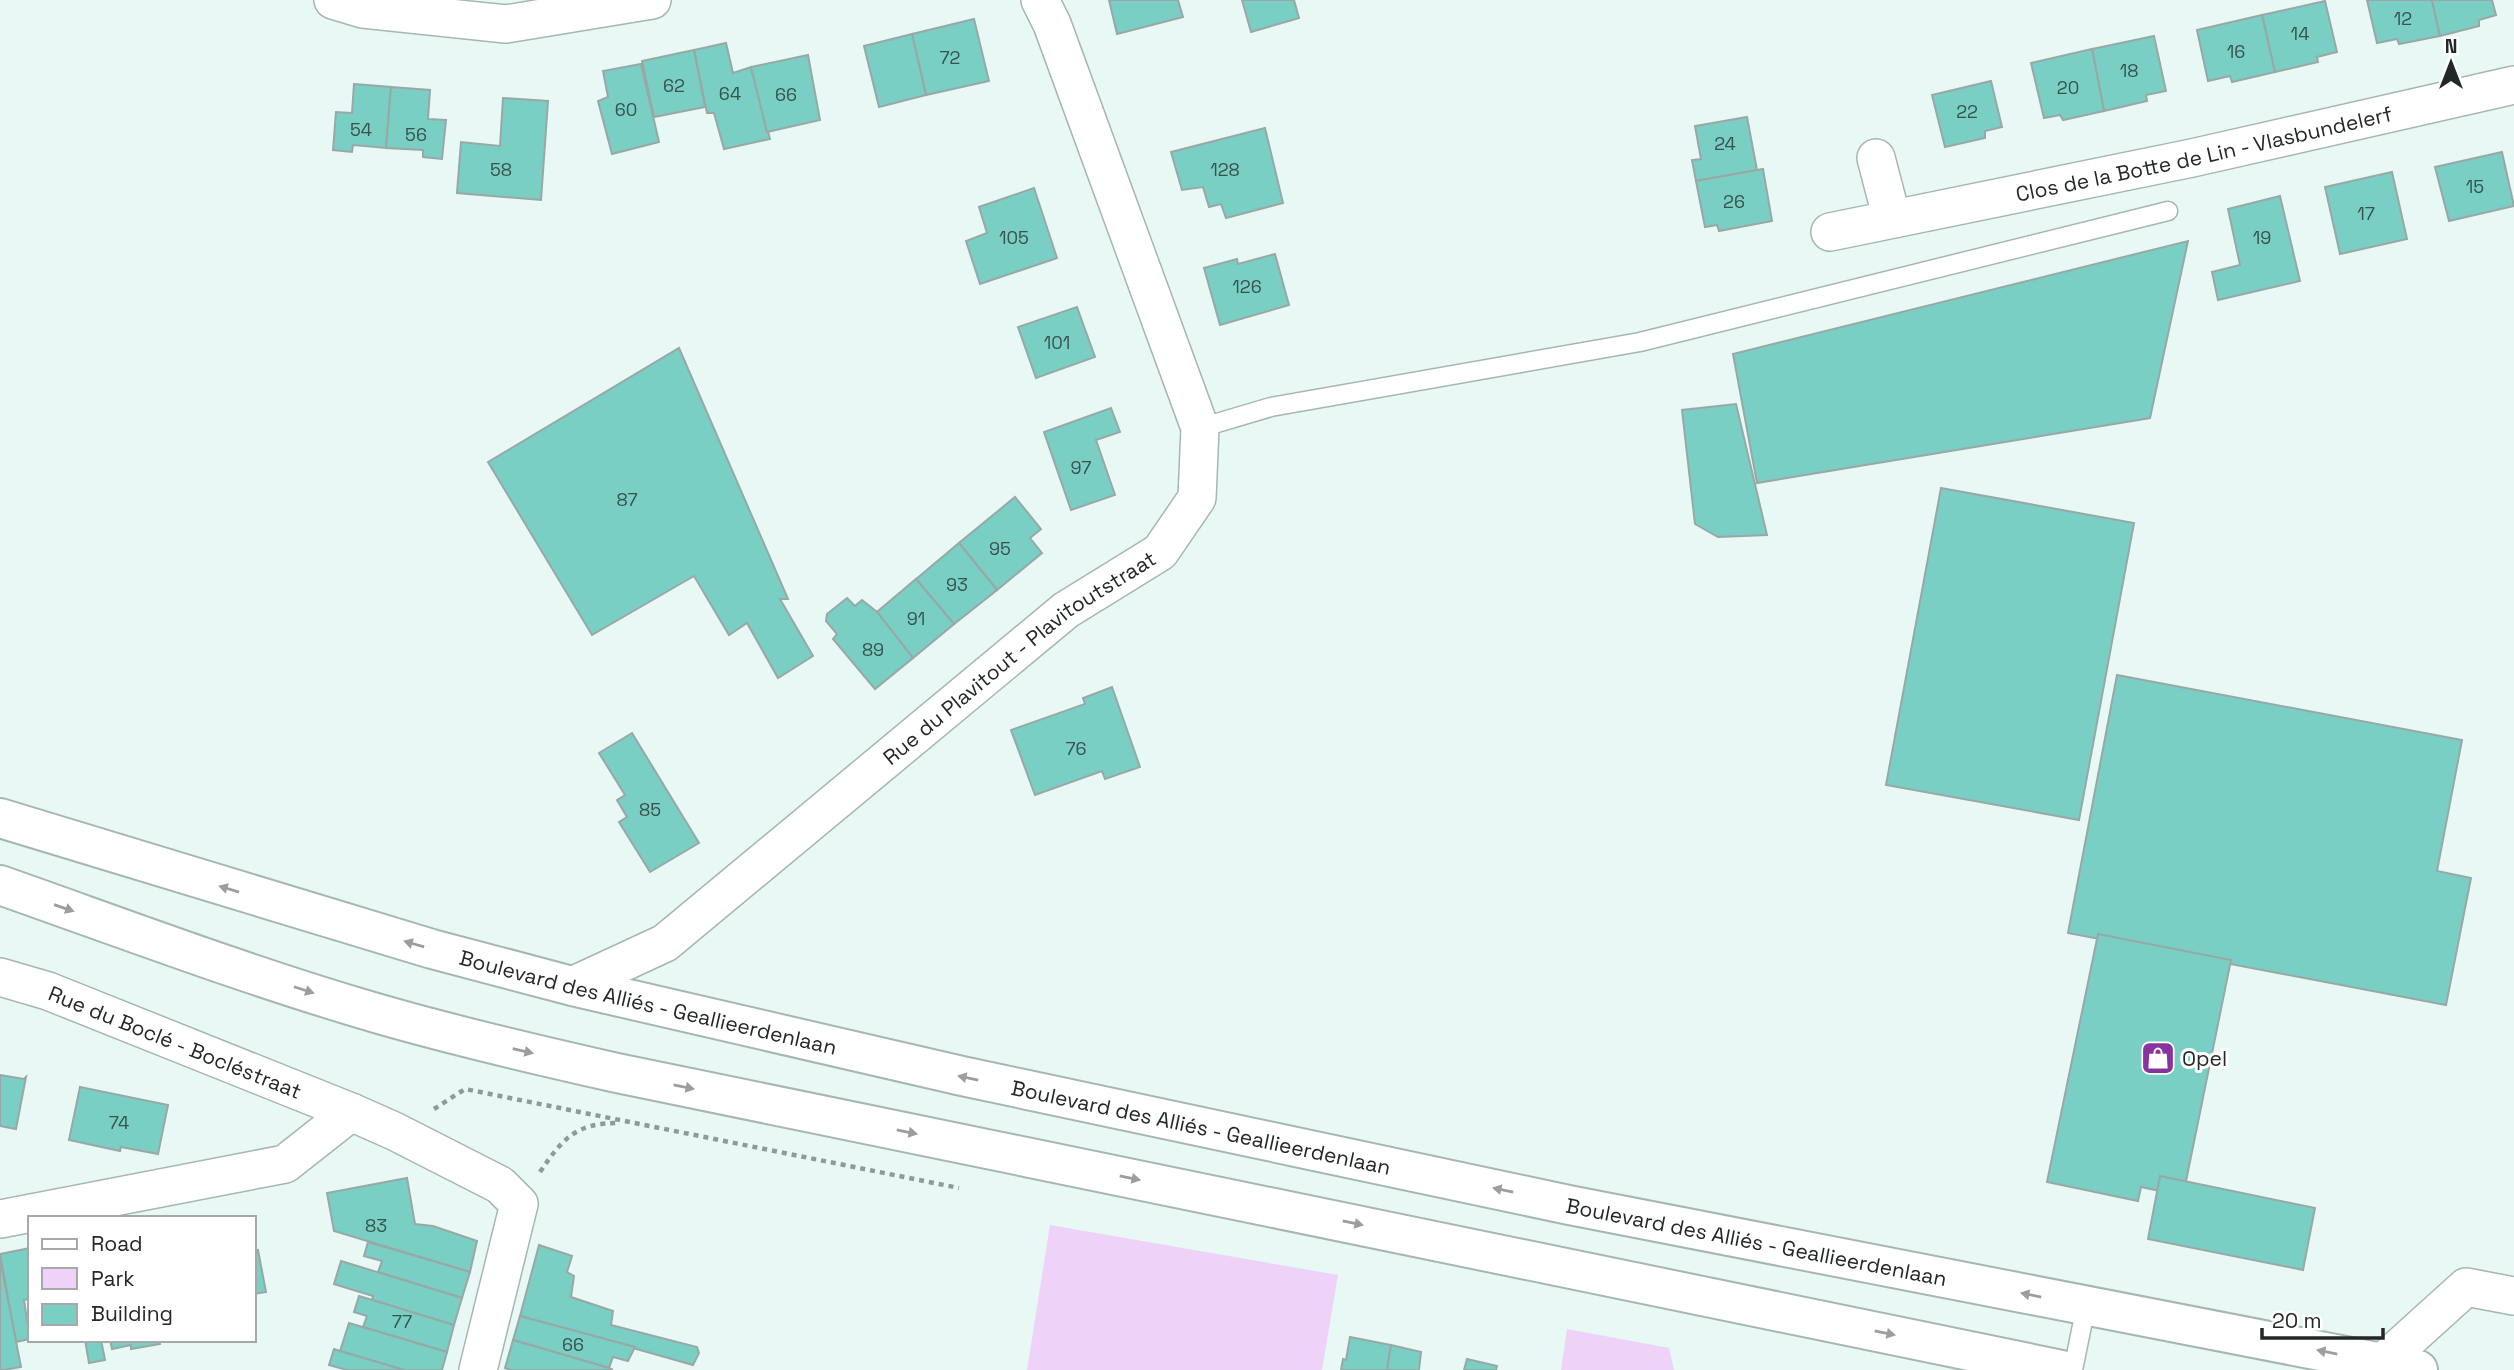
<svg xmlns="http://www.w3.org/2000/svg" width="2514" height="1370" font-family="'Space Grotesk',sans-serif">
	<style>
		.green { fill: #eed2f7 }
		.building { fill: #79cfc3; stroke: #99a8a6; stroke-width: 2 }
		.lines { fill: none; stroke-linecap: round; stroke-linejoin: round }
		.lane-casing { stroke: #a6b6b3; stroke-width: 21 }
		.street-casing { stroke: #a6b6b3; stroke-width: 40 }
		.highway-casing { stroke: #a6b6b3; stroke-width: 42 }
		.path { stroke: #8e9a98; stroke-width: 4.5; stroke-dasharray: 5 5; stroke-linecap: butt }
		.lane { stroke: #fff; stroke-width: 18 }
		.street { stroke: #fff; stroke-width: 37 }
		.highway { stroke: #fff; stroke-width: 38 }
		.oneway { fill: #9c9e9e }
		.labels { text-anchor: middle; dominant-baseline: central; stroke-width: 6; stroke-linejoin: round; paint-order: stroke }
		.number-label { font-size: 18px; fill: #38524e }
		.street-label { font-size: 21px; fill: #222827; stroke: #fff }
		.poi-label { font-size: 21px; fill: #222827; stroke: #fff; text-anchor: start }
	</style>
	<rect width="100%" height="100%" fill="#e7f8f5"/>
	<g class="green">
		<path d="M1050 1225 1338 1275 1322 1370H1027Z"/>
		<path d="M1567 1329 1669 1348 1674 1370H1561Z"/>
	</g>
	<g class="building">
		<path d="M1109 0H1178L1183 17 1117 34Z"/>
		<path d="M1242 0H1294L1299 18 1251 32Z"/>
		<path d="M2367 0H2432L2440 36 2399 44 2397 39 2377 43Z"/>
		<path d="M2432 0H2492L2496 15 2479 20V26L2440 36Z"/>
		<path d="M2325 1 2337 52 2317 57 2318 62 2275 72 2262 15Z"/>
		<path d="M2262 15 2275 72 2232 82 2230 76 2208 81 2197 30Z"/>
		<path d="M974 19 989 81 926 95 912 34Z"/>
		<path d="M912 34 926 95 879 107 864 46Z"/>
		<path d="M2154 36 2166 91 2146 95 2147 101 2104 111 2092 49Z"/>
		<path d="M726 43 733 73 751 67 770 139 724 149 714 113H707L694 50Z"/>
		<path d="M2092 49 2104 111 2063 120 2060 115 2044 118 2031 63Z"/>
		<path d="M694 50 705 107 654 117 642 61Z"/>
		<path d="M808 55 820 120 767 132 751 67Z"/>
		<path d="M641 64 659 142 612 154 598 101 608 97 603 71Z"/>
		<path d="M1991 81 2002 127 1985 131V138L1945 147 1932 95Z"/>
		<path d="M354 84 391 87 386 148 353 145 352 152 333 150 336 112 352 113Z"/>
		<path d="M391 87 430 90 428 119 446 120 442 159 423 157V150L386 148Z"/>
		<path d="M503 98 548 101 541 200 457 193 461 142 500 146Z"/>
		<path d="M1747 117 1757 170 1696 181 1692 160 1701 159 1695 126Z"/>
		<path d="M1265 128 1283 203 1226 218 1221 204 1209 207 1203 187 1182 190 1171 152Z"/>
		<path d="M2502 152 2514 206 2449 221 2435 167Z"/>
		<path d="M1763 169 1772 221 1719 231 1717 225 1705 227 1696 181Z"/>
		<path d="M2392 172 2407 239 2340 254 2325 187Z"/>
		<path d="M1034 188 1057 258 980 284 966 241 987 233 979 207Z"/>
		<path d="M2280 196 2300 281 2218 300 2212 272 2240 265 2228 209Z"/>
		<path d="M2188 241 2150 418 1757 483 1733 354Z"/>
		<path d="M1275 254 1289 305 1220 325 1204 268 1237 259 1238 264Z"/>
		<path d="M1077 307 1095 357 1036 378 1018 327Z"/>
		<path d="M679 348 788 599H780L813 656 778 678 747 623 729 635 694 576 592 635 488 462Z"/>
		<path d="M1736 404 1767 535 1718 537 1695 524 1682 410Z"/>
		<path d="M1111 408 1120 432 1096 440 1115 495 1071 510 1044 432Z"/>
		<path d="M1941 488 2134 523 2079 820 1886 785Z"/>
		<path d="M1015 497 1041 529 1030 538 1042 553 997 590 959 543Z"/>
		<path d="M959 543 997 590 954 624 916 579Z"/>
		<path d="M916 579 954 624 913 658 877 612Z"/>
		<path d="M847 598 855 606 862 600 877 612 913 658 875 689 833 639 837 634 826 621 827 614Z"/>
		<path d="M2117 675 2462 740 2437 871 2471 878 2446 1005 2068 933Z"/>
		<path d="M1112 687 1140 767 1105 779 1102 771 1035 795 1011 730 1085 704 1083 698Z"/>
		<path d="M632 733 699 843 650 872 619 822 627 817 617 800 625 795 599 753Z"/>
		<path d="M2098 934 2231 960 2183 1196 2141 1187 2138 1201 2047 1182Z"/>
		<path d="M0 1075 24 1079 26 1077 16 1129 0 1126Z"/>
		<path d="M80 1087 168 1105 158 1154 121 1147 120 1151 69 1140Z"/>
		<path d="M2160 1176 2315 1208 2303 1270 2148 1239Z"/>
		<path d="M407 1178 415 1224 433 1226 477 1241 470 1272 334 1231 327 1193Z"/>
		<path d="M368 1242 470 1272 462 1298 378 1272 382 1261 364 1256Z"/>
		<path d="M539 1245 572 1256 567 1272 574 1276 571 1297 613 1311 611 1325 697 1347 699 1353 693 1365 520 1316Z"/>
		<path d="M30 1248V1299L24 1300 30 1339 16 1342 0 1254Z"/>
		<path d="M258 1250 266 1292 254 1294V1251Z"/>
		<path d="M0 1259 21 1367 4 1370H0Z"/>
		<path d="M341 1261 462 1298 454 1325 372 1300 373 1296 334 1284Z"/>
		<path d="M359 1296 454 1325 447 1352 363 1327 367 1316 354 1312Z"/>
		<path d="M520 1316 635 1347 628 1361 613 1357 609 1368 513 1340Z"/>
		<path d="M349 1323 447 1352 442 1370H404L340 1351Z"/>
		<path d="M1350 1337 1391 1345 1387 1370H1341L1343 1359 1346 1360Z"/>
		<path d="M85 1340H101L105 1360 89 1363Z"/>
		<path d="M110 1340H159L160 1344 131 1349V1345L112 1349Z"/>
		<path d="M513 1340 609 1368 613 1370H511L505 1368Z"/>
		<path d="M1391 1345 1421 1352 1419 1370H1387Z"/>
		<path d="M334 1349 340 1351 404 1370H347L329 1365Z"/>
		<path d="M1467 1359 1497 1366 1496 1370H1464Z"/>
	</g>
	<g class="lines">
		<g class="lane-casing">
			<g id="lane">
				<path d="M1200 428 1271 407 1640 342 2168 211"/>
				<path d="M2073 1370 2086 1306"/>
			</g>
		</g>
		<g class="street-casing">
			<g id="street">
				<path d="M333 0 363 9 506 24 652 0"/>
				<path d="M1876 158 1892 219"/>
				<path id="s1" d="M1830 232 2192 158 2514 85"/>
				<path id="s2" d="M0 977 48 991 351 1112 394 1131 500 1185 519 1204 478 1370"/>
				<path id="s3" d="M572 986 665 943 1066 610 1160 552 1197 498 1200 428 1052 24 1040 0"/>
				<path d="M0 1219 285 1164 351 1112"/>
				<path d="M2382 1363 2466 1287 2514 1296"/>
			</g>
		</g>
		<g class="highway-casing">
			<g id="highway">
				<path id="s4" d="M0 818 432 949 572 986 962 1076 1569 1205 2418 1370"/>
				<path d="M0 885C125 929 249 976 376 1013 455 1036 537 1055 617 1073L2062 1370"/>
			</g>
		</g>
		<g class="path">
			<path d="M434 1109 465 1089 959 1188"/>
			<path d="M540 1172C563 1138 576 1123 619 1123"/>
		</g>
		<use href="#lane" class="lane"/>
		<use href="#street" class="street"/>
		<use href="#highway" class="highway"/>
	</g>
	<defs><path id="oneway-solid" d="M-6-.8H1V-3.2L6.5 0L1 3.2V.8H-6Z" transform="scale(1.75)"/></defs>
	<g class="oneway">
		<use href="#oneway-solid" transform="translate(229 889) rotate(-163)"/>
		<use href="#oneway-solid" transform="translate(64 908) rotate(19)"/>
		<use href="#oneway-solid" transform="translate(414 944) rotate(-164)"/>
		<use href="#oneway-solid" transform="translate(304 990) rotate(18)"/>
		<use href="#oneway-solid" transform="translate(523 1051) rotate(13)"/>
		<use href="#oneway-solid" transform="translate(968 1078) rotate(-168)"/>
		<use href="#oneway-solid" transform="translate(684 1087) rotate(11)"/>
		<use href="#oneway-solid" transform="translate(907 1132) rotate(11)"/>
		<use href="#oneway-solid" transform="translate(1130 1178) rotate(12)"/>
		<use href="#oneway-solid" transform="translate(1503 1190) rotate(-168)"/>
		<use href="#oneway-solid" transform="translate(1353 1223) rotate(12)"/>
		<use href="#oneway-solid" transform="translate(2031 1295) rotate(-169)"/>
		<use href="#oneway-solid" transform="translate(1885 1333) rotate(12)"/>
		<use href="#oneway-solid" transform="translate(2327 1352) rotate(-169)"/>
	</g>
	<defs>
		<g id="shop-square" transform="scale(1.75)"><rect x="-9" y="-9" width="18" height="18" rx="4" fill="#8933a0" stroke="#fff"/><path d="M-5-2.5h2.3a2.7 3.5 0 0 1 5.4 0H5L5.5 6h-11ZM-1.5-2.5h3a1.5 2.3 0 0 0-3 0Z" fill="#fff"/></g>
	</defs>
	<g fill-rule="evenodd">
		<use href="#shop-square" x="2158" y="1058"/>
	</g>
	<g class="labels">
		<g class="number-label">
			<text x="2403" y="18">12</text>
			<text x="2300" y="33">14</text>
			<text x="2236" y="51">16</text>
			<text x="950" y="57">72</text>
			<text x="2129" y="70">18</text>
			<text x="674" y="85">62</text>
			<text x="2068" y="87">20</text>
			<text x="730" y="93">64</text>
			<text x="786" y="94">66</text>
			<text x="626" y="109">60</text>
			<text x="1967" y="111">22</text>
			<text x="361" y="129">54</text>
			<text x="416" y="134">56</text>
			<text x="1725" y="143">24</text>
			<text x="501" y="169">58</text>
			<text x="1225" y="169">128</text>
			<text x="2475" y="186">15</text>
			<text x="1734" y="201">26</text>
			<text x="2366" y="213">17</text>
			<text x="1014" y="237">105</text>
			<text x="2262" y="237">19</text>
			<text x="1247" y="286">126</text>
			<text x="1057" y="342">101</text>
			<text x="1081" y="467">97</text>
			<text x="627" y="499">87</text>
			<text x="1000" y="548">95</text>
			<text x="957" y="584">93</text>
			<text x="916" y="618">91</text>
			<text x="873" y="649">89</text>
			<text x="1076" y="748">76</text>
			<text x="650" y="809">85</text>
			<text x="119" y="1122">74</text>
			<text x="376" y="1225">83</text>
			<text x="402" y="1321">77</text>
			<text x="573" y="1344">66</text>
		</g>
		<g class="street-label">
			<text stroke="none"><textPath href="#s1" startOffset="382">Clos de la Botte de Lin - Vlasbundelerf</textPath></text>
			<text stroke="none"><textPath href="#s3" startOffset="558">Rue du Plavitout - Plavitoutstraat</textPath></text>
			<text stroke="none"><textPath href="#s4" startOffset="674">Boulevard des Alliés - Geallieerdenlaan</textPath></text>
			<text stroke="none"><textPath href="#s2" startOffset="187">Rue du Boclé - Bocléstraat</textPath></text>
			<text stroke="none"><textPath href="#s4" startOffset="1241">Boulevard des Alliés - Geallieerdenlaan</textPath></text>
			<text stroke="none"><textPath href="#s4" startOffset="1808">Boulevard des Alliés - Geallieerdenlaan</textPath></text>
		</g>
		<g class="poi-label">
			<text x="2182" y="1058">Opel</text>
		</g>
	</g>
	<rect x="28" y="1216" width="228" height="126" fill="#ffffff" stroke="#a7a9a9" stroke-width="2"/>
	<rect x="42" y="1239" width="35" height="10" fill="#ffffff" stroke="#a7a9a9" stroke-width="2"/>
	<text x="91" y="1251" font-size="21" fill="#222827">Road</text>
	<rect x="42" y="1268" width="35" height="21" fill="#eed2f7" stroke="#a7a9a9" stroke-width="2"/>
	<text x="91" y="1286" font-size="21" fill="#222827">Park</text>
	<rect x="42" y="1304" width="35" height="21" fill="#79cfc3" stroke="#a7a9a9" stroke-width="2"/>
	<text x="91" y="1321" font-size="21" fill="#222827">Building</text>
	<g transform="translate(2451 63)" stroke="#ffffff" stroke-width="5" paint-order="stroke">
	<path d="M0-5L12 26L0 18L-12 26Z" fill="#222827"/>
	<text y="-10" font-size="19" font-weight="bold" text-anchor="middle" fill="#222827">N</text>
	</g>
	<path d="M2262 1328v10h121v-10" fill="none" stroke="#222827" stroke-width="3.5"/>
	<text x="2272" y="1328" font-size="21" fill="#222827" stroke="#ffffff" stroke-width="5" paint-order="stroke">20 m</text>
</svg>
